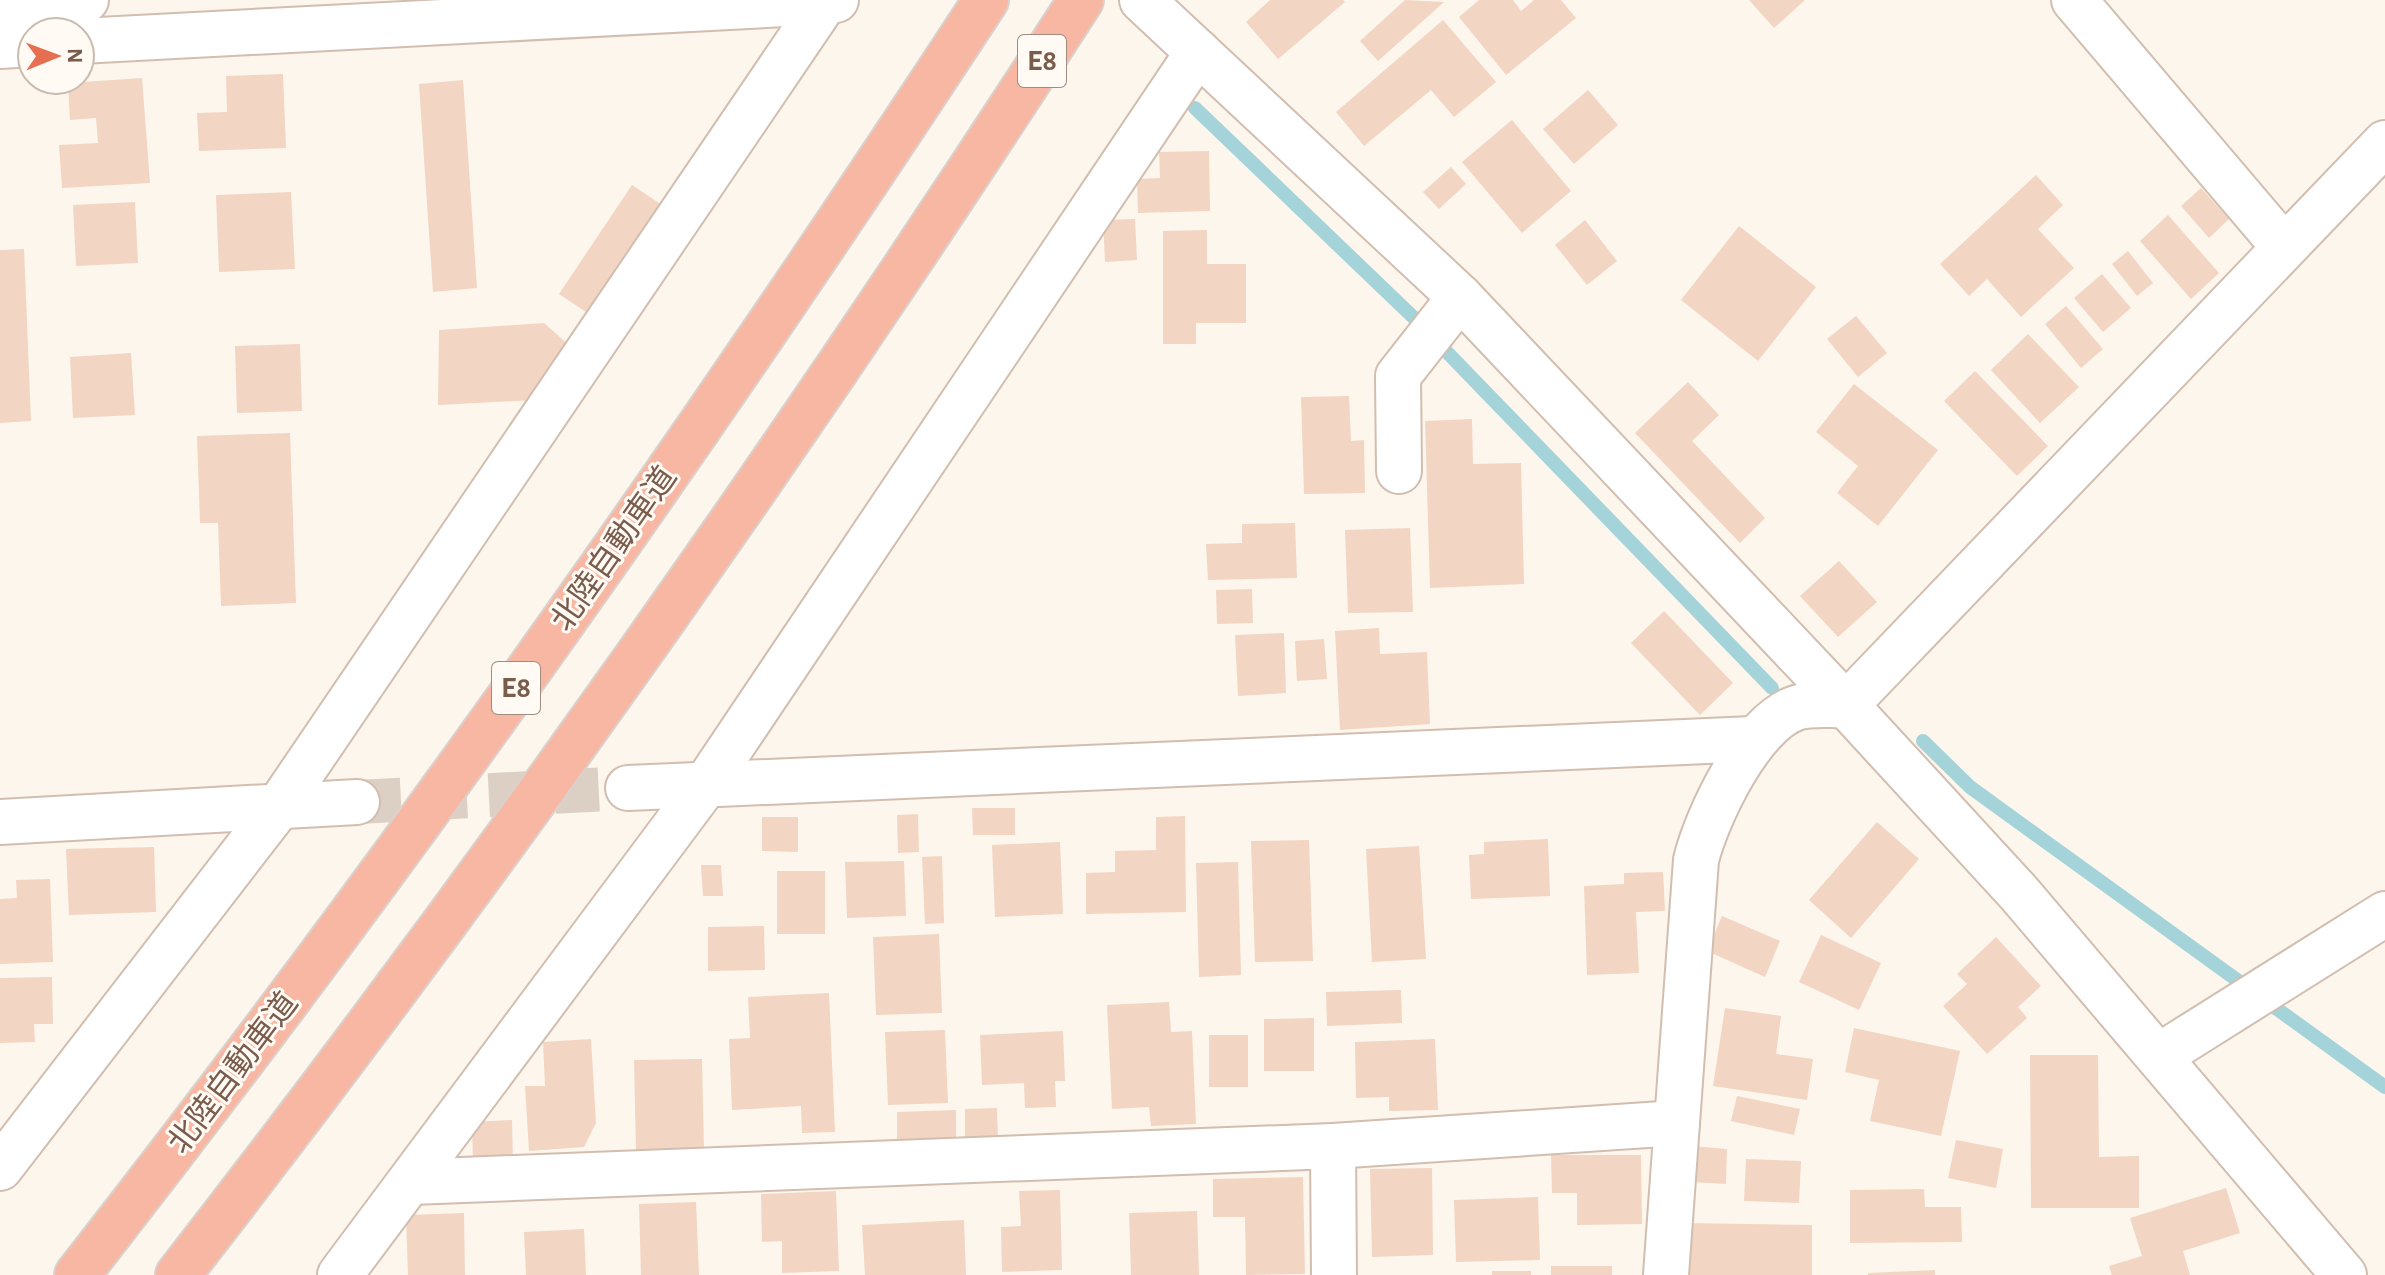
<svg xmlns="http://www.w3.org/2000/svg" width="2385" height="1275" font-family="'Alegreya Sans','Noto Sans JP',sans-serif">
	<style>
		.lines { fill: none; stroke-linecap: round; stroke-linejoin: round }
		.stream { stroke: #a5d3da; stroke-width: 14 }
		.building { fill: #f3d5c3 }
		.minor-tunnel { stroke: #dcd0c4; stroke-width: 44; stroke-dasharray: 44 22; stroke-linecap: butt }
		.minor-casing { stroke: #d1beb0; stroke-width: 48 }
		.highway-casing { stroke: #dad1cd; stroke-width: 48 }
		.minor { stroke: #fff; stroke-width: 44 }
		.highway { stroke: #f7b7a3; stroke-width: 44 }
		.labels { text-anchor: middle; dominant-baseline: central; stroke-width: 6; stroke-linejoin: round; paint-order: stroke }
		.shield { fill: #fffaf3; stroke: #a28b7f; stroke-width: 2 }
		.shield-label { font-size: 30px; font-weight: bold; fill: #7a5c4d }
		.street-label { font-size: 32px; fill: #7a5c4d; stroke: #fffaf3 }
	</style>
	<rect width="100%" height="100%" fill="#fdf6ec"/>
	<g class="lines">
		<g class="stream">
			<path d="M1195 108 1412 316 1772 688"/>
			<path d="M1923 741 1970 787 2385 1087"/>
		</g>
	</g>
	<g class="building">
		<path d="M1270 0H1343L1345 2 1278 59 1246 22Z"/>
		<path d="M1405 0 1444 2 1378 61 1360 41Z"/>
		<path d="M1479 0H1513L1521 11 1534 0H1561L1576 18 1506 75 1459 17Z"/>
		<path d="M1749 0H1805L1774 28Z"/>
		<path d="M1443 20 1496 82 1454 117 1431 90 1364 146 1336 112Z"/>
		<path d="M283 74 286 148 199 151 197 113 227 112 226 76Z"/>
		<path d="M142 78 150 183 62 188 59 145 98 143 96 118 70 120 68 83Z"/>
		<path d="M463 80 477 288 433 292 419 84Z"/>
		<path d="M1588 90 1618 125 1574 164 1543 129Z"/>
		<path d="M1512 120 1571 191 1522 233 1462 162Z"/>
		<path d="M1209 151 1210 211 1138 213 1137 179 1160 178 1159 152Z"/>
		<path d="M1451 167 1466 184 1439 209 1423 192Z"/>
		<path d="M2036 175 2063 205 2038 229 2074 268 2021 317 1987 279 1969 296 1940 264Z"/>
		<path d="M632 185 665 207 592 316 559 294Z"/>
		<path d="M2201 188 2229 219 2209 238 2181 206Z"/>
		<path d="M291 192 295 269 219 272 216 195Z"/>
		<path d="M135 202 138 263 76 266 73 205Z"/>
		<path d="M2168 215 2219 273 2191 299 2140 241Z"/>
		<path d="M1135 219 1137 260 1105 262 1103 220Z"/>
		<path d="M1585 220 1617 261 1587 285 1555 245Z"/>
		<path d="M1739 226 1816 287 1758 361 1681 300Z"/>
		<path d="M1207 230V264H1246V323H1196V344H1163V231Z"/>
		<path d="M24 249 31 421 0 423V250Z"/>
		<path d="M2128 251 2153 283 2137 296 2112 264Z"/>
		<path d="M2102 274 2131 308 2103 332 2074 298Z"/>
		<path d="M2066 306 2103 349 2081 368 2045 324Z"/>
		<path d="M1856 316 1887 353 1858 377 1827 339Z"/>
		<path d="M544 323 570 346 536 400 438 405 439 330Z"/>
		<path d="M2028 334 2079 387 2040 423 1991 370Z"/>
		<path d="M300 344 302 411 237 413 235 346Z"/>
		<path d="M131 353 135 415 73 418 70 357Z"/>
		<path d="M1975 371 2048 446 2017 476 1944 401Z"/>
		<path d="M1688 382 1719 415 1692 441 1765 518 1740 543 1635 433Z"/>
		<path d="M1854 384 1938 450 1878 526 1837 493 1858 466 1816 432Z"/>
		<path d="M1349 396 1351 441 1364 440 1365 493 1304 494 1301 397Z"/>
		<path d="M1472 419 1473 464 1521 463 1524 584 1430 588 1425 421Z"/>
		<path d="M290 433 296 603 221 606 218 523H200L197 436Z"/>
		<path d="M1295 523 1297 578 1208 580 1206 544 1242 543V524Z"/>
		<path d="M1410 528 1413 612 1348 613 1345 530Z"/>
		<path d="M1839 561 1877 602 1838 637 1800 596Z"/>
		<path d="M1252 589 1253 623 1217 624 1216 590Z"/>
		<path d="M1664 611 1733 683 1700 715 1631 643Z"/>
		<path d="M1379 628 1380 654 1427 652 1430 724 1340 730 1335 631Z"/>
		<path d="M1284 633 1286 693 1238 696 1235 635Z"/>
		<path d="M1324 639 1327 679 1297 681 1295 641Z"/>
		<path d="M972 808H1015V835H973Z"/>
		<path d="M918 814 919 852 898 853 897 815Z"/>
		<path d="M1185 816 1186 912 1086 914V873L1115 872V851L1156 850V817Z"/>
		<path d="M762 817H798V852L762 851Z"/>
		<path d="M1877 822 1919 859 1851 938 1809 900Z"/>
		<path d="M1548 839 1550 896 1471 899 1469 855 1484 854V842Z"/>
		<path d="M1309 840 1313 961 1255 962 1251 841Z"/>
		<path d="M1060 842 1063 914 995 917 992 845Z"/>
		<path d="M1419 846 1426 959 1372 962 1366 849Z"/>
		<path d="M154 847 156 912 69 915 66 849Z"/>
		<path d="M942 856 944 923 925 924 922 857Z"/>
		<path d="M904 861 906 916 847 918 845 862Z"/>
		<path d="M1238 862 1241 975 1199 977 1196 863Z"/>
		<path d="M701 865H721L723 896H703Z"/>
		<rect x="777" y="871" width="48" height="63"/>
		<path d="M1663 872 1665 911 1636 912 1639 973 1587 975 1584 886 1624 884V873Z"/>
		<path d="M50 879 53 962 0 964V899L17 898 16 880Z"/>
		<path d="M1722 916 1780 941 1765 977 1707 951Z"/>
		<path d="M764 926 765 970 708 971V927Z"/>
		<path d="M939 934 942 1013 876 1015 873 937Z"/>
		<path d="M1821 935 1881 963 1859 1010 1799 982Z"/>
		<path d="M1996 937 2041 986 2018 1007 2027 1018 1987 1054 1943 1006 1967 984 1957 974Z"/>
		<path d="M52 977 53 1024H34L35 1042 0 1043V978Z"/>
		<path d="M1401 990 1402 1023 1327 1026 1326 992Z"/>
		<path d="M829 993 835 1132 802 1133 801 1106 732 1110 729 1039 750 1038 748 997Z"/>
		<path d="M1169 1002 1171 1032 1192 1031 1196 1124 1151 1126 1149 1107 1112 1109 1107 1005Z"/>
		<path d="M1725 1008 1781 1016 1776 1054 1813 1059 1807 1100 1713 1086Z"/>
		<path d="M1314 1018V1071H1264V1019Z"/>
		<path d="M1854 1028 1960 1051 1941 1136 1870 1121 1879 1080 1845 1072Z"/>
		<path d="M945 1030 948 1103 888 1105 885 1032Z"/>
		<path d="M1063 1031 1065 1081H1055L1056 1107 1025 1108 1024 1083 982 1085 980 1035Z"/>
		<rect x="1209" y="1035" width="39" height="52"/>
		<path d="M591 1039 596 1123 584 1147 529 1151 525 1086H545L543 1042Z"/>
		<path d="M1435 1039 1438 1110 1389 1111V1097L1356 1098 1355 1042Z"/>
		<path d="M2030 1055H2098L2099 1157 2139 1156V1208H2031Z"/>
		<path d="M702 1059 704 1150 636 1152 634 1060Z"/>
		<path d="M1737 1096 1800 1109 1794 1135 1731 1121Z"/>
		<path d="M997 1108 998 1143 965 1144V1109Z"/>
		<path d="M956 1110V1142L897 1144V1112Z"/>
		<path d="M512 1120 513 1163 473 1164 472 1122Z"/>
		<path d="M1956 1140 2003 1149 1996 1188 1948 1178Z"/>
		<path d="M1693 1146 1727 1149 1726 1184 1691 1182Z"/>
		<path d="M1551 1155H1641L1642 1224 1577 1225V1193H1552Z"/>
		<path d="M1746 1159 1801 1161 1799 1203 1744 1201Z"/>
		<path d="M1432 1168 1433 1255 1372 1257 1370 1169Z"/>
		<path d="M1303 1177 1305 1274 1246 1275 1245 1217H1213V1179Z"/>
		<path d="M2226 1188 2240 1233 2183 1251 2190 1275H2112L2109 1266 2142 1256 2130 1218Z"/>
		<path d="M1924 1189 1925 1207H1961L1962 1242 1850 1243V1190Z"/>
		<path d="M1060 1190 1062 1270 1002 1272 1001 1227 1021 1226 1019 1191Z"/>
		<path d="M836 1191 839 1271 782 1273V1241L762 1242 761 1194Z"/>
		<path d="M1538 1197 1540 1260 1456 1262 1454 1200Z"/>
		<path d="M696 1202 699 1275H641L639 1204Z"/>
		<path d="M1197 1211 1199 1275H1131L1129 1213Z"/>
		<path d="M464 1213 465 1275H408L406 1215Z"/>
		<path d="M964 1220 966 1275H865L862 1225Z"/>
		<path d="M1684 1223 1812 1225V1275H1683Z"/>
		<path d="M584 1229 586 1275H526L524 1232Z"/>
		<rect x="1551" y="1266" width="61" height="9"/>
		<path d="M1935 1270V1275H1868V1273Z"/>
		<rect x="1492" y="1271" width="39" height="4"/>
	</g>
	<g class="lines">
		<path class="minor-tunnel" d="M357 802 628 788"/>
		<g class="minor-casing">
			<g id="minor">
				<path d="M1142 0 1460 297 1846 705 2018 892 2344 1275"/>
				<path d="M2074 0 2284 247"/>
				<path d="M0 4 86 0"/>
				<path d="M80 41 825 2"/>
				<path d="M0 46 32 44"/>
				<path d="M1399 471 1398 376 1460 297"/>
				<path d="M628 788 1753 739"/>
				<path d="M0 822 357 802"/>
				<path d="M2159 1056 2385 914"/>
				<path d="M1333 1146 1334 1275"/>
				<path d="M0 1168 277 809 825 2 836 0"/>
				<path d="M411 1182 1333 1146 1677 1123"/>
				<path d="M340 1275 707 783 1198 52"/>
				<path d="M1666 1275 1696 860C1707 816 1751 723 1796 708 1810 703 1831 706 1846 705L2385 143"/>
			</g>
		</g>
		<g class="highway-casing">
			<g id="highway">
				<path d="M77 1275C399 864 700 437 986 0"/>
				<path d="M178 1275C498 864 799 437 1081 0"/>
			</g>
		</g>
		<use href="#minor" class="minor"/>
		<use href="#highway" class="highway"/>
	</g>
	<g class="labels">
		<g class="shield">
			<rect x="1018" y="35" width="48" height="52" rx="6"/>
			<rect x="492" y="662" width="48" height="52" rx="6"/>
		</g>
		<g class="shield-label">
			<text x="1042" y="61">E8</text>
			<text x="516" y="688">E8</text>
		</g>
		<g class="street-label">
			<text transform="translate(614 549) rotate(-55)">北陸自動車道</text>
			<text transform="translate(233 1073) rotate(-53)">北陸自動車道</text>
		</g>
	</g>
	<g transform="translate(56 56) rotate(89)"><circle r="38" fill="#fffaf3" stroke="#cabbb1" stroke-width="2"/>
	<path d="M0-6L14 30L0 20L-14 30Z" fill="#e76f51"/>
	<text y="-12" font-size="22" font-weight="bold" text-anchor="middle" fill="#7a5c4d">N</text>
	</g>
</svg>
